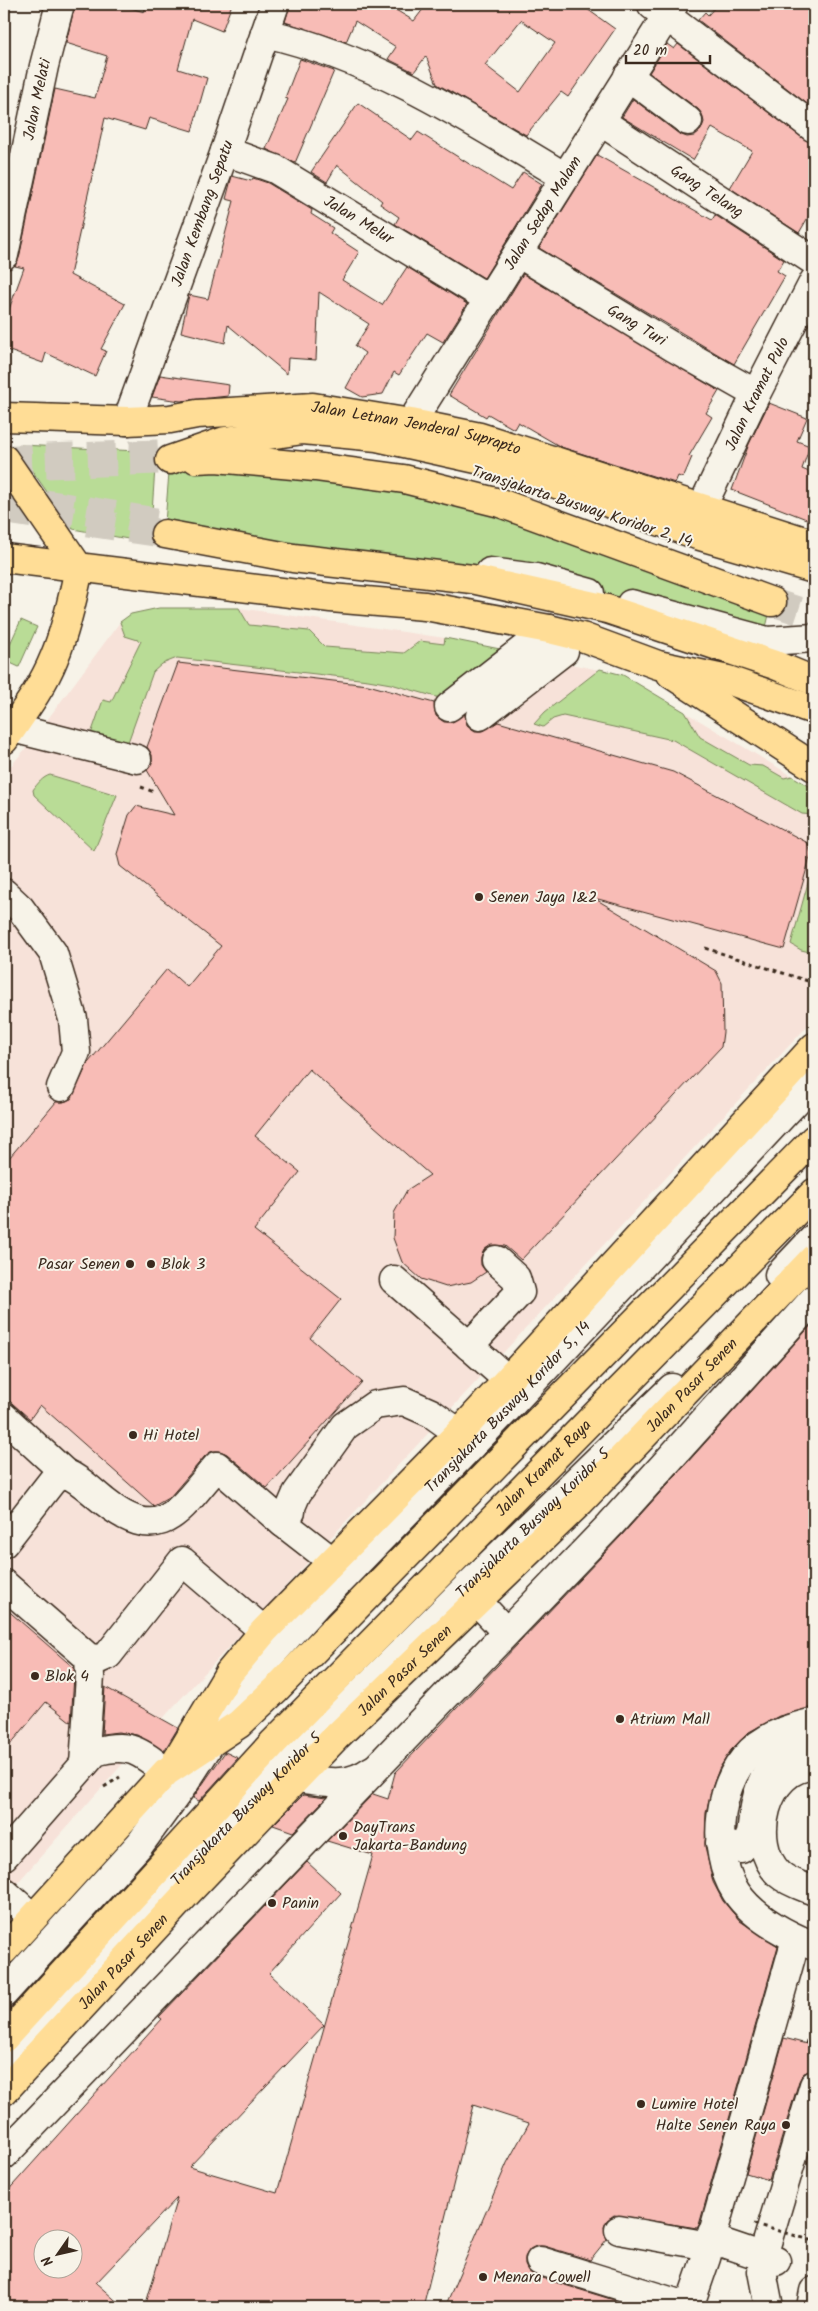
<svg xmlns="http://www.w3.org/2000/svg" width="818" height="2311" font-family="Kalam,sans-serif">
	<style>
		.built { fill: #f7e2d9 }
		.green { fill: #b9dc96; stroke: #7a835a }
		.building { fill: #f8bcb6; stroke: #3b2a1e; fill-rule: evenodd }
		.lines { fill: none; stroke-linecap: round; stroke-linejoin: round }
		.minor-tunnel { stroke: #d1cbc0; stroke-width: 28; stroke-dasharray: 28 14; stroke-linecap: butt }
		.major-tunnel { stroke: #d1cbc0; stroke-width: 28; stroke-dasharray: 28 14; stroke-linecap: butt }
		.minor-casing { stroke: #3b2a1e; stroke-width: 31 }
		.major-casing { stroke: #3b2a1e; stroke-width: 31 }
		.path { stroke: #3b2a1e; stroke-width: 3; stroke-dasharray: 4 4; stroke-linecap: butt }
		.minor { stroke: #f7f3e8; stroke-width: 28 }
		.major { stroke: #ffdd96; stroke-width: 28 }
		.path-bridge { stroke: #3b2a1e; stroke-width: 3; stroke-dasharray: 4 4; stroke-linecap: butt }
		.poi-dot { fill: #3b2a1e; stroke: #f7f3e8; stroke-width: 2 }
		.labels { text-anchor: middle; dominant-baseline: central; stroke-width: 4; stroke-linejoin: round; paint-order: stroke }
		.street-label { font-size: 16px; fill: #3b2a1e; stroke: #f7f3e8 }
		.poi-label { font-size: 16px; fill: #3b2a1e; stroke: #f7f3e8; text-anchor: start }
	</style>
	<rect width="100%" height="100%" fill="#f7f3e8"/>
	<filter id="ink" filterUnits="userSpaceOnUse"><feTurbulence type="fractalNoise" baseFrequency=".02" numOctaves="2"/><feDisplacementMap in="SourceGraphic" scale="10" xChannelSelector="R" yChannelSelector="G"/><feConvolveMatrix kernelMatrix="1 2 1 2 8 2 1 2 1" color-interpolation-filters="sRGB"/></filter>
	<g filter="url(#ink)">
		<path class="built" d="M159 608H239L445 638 623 675 814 789V1019L174 1706 4 1898V774L27 747 120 622 131 614Z"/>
		<g class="green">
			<path d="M21 445 156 452 150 543 73 529 31 469Z"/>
			<path d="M170 460 484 499 772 602 763 640 325 551 165 523Z"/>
			<path d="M4 483 24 510 25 523 4 521Z"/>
			<path d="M159 608H239L249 625 309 631 325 647 404 653 420 641 444 644 445 638 510 651 450 701 391 684 368 680 177 658 162 664 153 672 127 745 91 734 103 700 111 702 141 641 125 636 120 622 131 614Z"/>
			<path d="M21 620 37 627 19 667 4 660V657Z"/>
			<path d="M600 669 623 675 685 712 700 737 749 765 763 766 784 778 792 776 814 789V815L802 814 673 740 563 716 553 719 543 727 534 724 545 712Z"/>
			<path d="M50 775 117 795 94 851 34 795 33 790C37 784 43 777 50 775Z"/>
			<path d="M814 861V953L801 950 791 944Z"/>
		</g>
		<g class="building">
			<path d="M75 4H118L144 12 147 4H232L222 31 192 19 178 69 207 78 192 131 149 118 145 130 105 118 70 275 125 304 101 349 106 351 95 376 46 353 43 363 4 349V323L24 268 15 266 19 258 55 89 95 98 107 56 66 43Z"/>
			<path d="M290 4 313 9 316 4H386L414 21 427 4H580L615 29 568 97 561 92 526 135 437 84 426 56 414 72 388 59 396 47 355 21 346 42 285 22ZM521 20 555 43 520 92 485 65Z"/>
			<path d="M718 4H814V109L698 20 705 12 708 15Z"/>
			<path d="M667 44 674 49 678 44 805 140 814 143V207L799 233 730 188 752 151 712 128 693 160 622 117 633 99 679 134 687 137 694 136 701 130 704 122 702 114 698 109 649 73Z"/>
			<path d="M300 59 334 71 295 163 266 149 288 99 285 98Z"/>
			<path d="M358 103 412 140 418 132 511 190 523 172 542 184 484 278 395 224 399 217 380 204 382 201 337 165 327 182 311 172Z"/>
			<path d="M597 155 712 220 715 215 784 260 777 271 785 276 734 364 539 248Z"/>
			<path d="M232 176 251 181 253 178 268 183 312 210 311 214 333 228 330 233 359 252 342 280 382 305 407 267 467 304 443 342 427 333 399 375 394 372 383 394 362 397 346 388 365 353 355 346 369 324 319 292 316 360 288 358 287 374 228 325 225 343 181 332 189 295 208 299 234 201 226 199Z"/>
			<path d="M523 274 719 391 706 413 712 417 689 456 692 457 683 478 678 476 675 483 561 447 518 422 514 429 488 414 486 417 449 395Z"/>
			<path d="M160 375 229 385 228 396 181 401 152 397Z"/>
			<path d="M769 403 807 418 797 441 810 446 802 469 814 474V522L732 490 749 444Z"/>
			<path d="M178 663 368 685 434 703 436 716 444 722H452L465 714 467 725 475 731H483L498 722 673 772 808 843 811 854 784 949 598 899 597 900 716 971 722 983 723 1032 721 1047 521 1260 505 1246 491 1245 484 1250 481 1257V1265L486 1272 471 1282 446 1287 421 1279 402 1262 393 1238 394 1213 407 1190 430 1175 309 1069 255 1136 300 1172 254 1230 341 1299 310 1338 362 1382 267 1488 227 1454 220 1451H212L205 1456 170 1497 154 1506 40 1405 30 1419 4 1396V1164L56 1102H63L71 1099 88 1063 167 969 187 987 221 946 120 866 117 854 129 815 136 806 174 815 147 770 152 763V755L147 747Z"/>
			<path d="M814 1322V1707L779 1716 749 1732 731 1750 719 1769 711 1791 706 1813 705 1846 713 1882 723 1901 740 1921 778 1946 699 2225 697 2228 614 2215 607 2220 604 2227 607 2239 590 2260 544 2246H536L530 2249 525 2257V2265L528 2271 535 2276 637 2307H445L507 2163 529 2123 473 2105 423 2307H145L177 2198 96 2283 123 2307H4V2195L162 2019 159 2017 307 1862 341 1893 269 1973 324 2025 189 2167 277 2193 373 1855 327 1841 373 1794 388 1799 395 1773 621 1536ZM42 2238H72V2268H42Z"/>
			<path d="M4 1607 74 1668V1676L71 1722 46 1702 4 1752Z"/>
			<path d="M105 1687 178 1728 164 1751 137 1735 118 1732 102 1734Z"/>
			<path d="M225 1752 238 1758 199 1801 193 1798Z"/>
			<path d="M303 1795 326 1798 293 1832 273 1825Z"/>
			<path d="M784 2038 814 2046V2070L804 2073 799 2081 769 2180 746 2173Z"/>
		</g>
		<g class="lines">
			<g class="minor-tunnel">
				<path d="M4 459 169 453"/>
				<path d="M4 497 165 523"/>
			</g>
			<g class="major-tunnel">
				<path d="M4 466 170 460"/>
				<path d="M4 510 165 534"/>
				<path d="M772 602 814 616"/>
			</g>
			<g class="minor-casing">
				<g id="minor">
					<path d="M652 5 814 128"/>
					<path d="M265 33C375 58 469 119 565 177"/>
					<path d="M628 76 688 121"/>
					<path id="s1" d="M600 121 814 261"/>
					<path id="s2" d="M225 151 275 169 489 299"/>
					<path id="s3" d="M518 253 673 347 756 394"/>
					<path id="s4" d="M4 255 44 66 60 4"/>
					<path id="s5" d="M127 421 225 151 275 4"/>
					<path id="s6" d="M411 423 674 4"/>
					<path id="s7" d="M701 509 756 394 814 281"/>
					<path d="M490 572 536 578 590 593"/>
					<path d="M631 604 767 641 814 638"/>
					<path d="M449 707 549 629"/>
					<path d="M480 716 564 651"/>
					<path d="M12 728 137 759"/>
					<path d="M4 893 20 908 53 953 73 1019 76 1052 61 1087"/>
					<path d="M779 1275 814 1238"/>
					<path d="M394 1280 508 1380"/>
					<path d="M469 1346 520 1292 516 1278 496 1260"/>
					<path d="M4 1417 65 1473"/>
					<path d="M4 1543 53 1480 65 1473C80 1479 92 1492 105 1502 162 1547 179 1510 217 1466L283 1523"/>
					<path d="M332 1561 283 1523 291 1512V1507L297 1493 345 1426 375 1405 404 1401 431 1413 459 1433"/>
					<path d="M4 1584 89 1658 99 1659 108 1655 182 1561 264 1631"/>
					<path d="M478 1602 506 1632"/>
					<path d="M814 1722C793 1727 776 1732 758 1745 717 1776 709 1850 736 1892 753 1918 787 1935 814 1946"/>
					<path d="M84 1764 90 1676 89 1658"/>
					<path d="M814 1766C765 1766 747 1843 779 1874 788 1882 804 1887 814 1891"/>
					<path d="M297 1778C326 1782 347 1788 372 1770"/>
					<path d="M720 1843 741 1849C752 1839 751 1832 753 1818 759 1776 771 1755 814 1743"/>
					<path d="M4 1856 95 1752C129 1742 140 1751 166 1772"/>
					<path d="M4 1892 33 1918"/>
					<path id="s8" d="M4 1993 140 1844 186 1781 258 1669 316 1605 507 1409 814 1082"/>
					<path id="s9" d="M4 2069 208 1846 472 1582 672 1388"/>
					<path d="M4 2155 610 1525 814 1299"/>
					<path d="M619 2230 709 2246"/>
					<path d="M712 2233 720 2242 776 2261"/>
					<path d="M540 2261 689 2307"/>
					<path d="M689 2307 706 2258 796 1939"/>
					<path d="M769 2307 762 2271 763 2256 814 2085"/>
					<path d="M811 2307 814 2291"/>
				</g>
			</g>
			<g class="major-casing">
				<g id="major">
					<path id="s10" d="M4 417 127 421 170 419 197 414 313 407 411 423 480 437 814 544"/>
					<path d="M4 459 79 568C73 598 66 630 54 658 42 688 22 714 4 740"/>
					<path d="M196 459 216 458 315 467 404 479 500 503 772 602"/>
					<path d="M170 460 225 441 303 430 377 437 504 465 697 535 814 569"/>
					<path d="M165 534 293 558 472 579 607 609 775 665 814 681"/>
					<path d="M4 558 331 598 425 606 549 629 582 637 658 665 728 680 814 710"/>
					<path d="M671 674 814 767"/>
					<path d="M176 1762 229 1673 264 1631 459 1433 814 1047"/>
					<path d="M4 1950 166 1772 239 1724 276 1689 814 1139"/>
					<path id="s11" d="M4 2038 274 1742 814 1193"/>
					<path id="s12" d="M4 2091 188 1892 335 1738 580 1502 814 1258"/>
				</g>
			</g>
			<g class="path">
				<path d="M141 787 154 792"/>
				<path d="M705 948 814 983"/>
				<path d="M104 1787 120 1777"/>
				<path d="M806 2044 814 2019"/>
			</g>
			<use href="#minor" class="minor"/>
			<use href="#major" class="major"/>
			<path class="path-bridge" d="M754 2224 814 2241"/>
		</g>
	</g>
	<g class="poi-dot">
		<circle cx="479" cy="897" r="5"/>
		<circle cx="130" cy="1264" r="5"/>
		<circle cx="151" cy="1264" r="5"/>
		<circle cx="133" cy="1435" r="5"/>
		<circle cx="35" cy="1676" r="5"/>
		<circle cx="620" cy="1719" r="5"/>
		<circle cx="343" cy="1836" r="5"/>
		<circle cx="272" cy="1903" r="5"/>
		<circle cx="641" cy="2104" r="5"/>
		<circle cx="786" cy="2125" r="5"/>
		<circle cx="483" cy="2277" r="5"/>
	</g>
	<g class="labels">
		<g class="street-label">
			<text stroke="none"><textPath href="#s4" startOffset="159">Jalan Melati</textPath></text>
			<text stroke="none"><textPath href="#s1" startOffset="128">Gang Telang</textPath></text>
			<text stroke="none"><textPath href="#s5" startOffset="221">Jalan Kembang Sepatu</textPath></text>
			<text stroke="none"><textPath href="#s6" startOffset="248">Jalan Sedap Malam</textPath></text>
			<text stroke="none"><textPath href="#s2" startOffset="151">Jalan Melur</textPath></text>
			<text stroke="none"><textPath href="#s3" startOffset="139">Gang Turi</textPath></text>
			<text stroke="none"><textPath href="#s7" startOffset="128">Jalan Kramat Pulo</textPath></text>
			<text stroke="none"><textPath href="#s10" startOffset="415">Jalan Letnan Jenderal Suprapto</textPath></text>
			<text transform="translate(582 507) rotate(18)">Transjakarta Busway Koridor 2, 14</text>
			<text stroke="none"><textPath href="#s12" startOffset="986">Jalan Pasar Senen</textPath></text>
			<text stroke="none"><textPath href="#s8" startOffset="775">Transjakarta Busway Koridor 5, 14</textPath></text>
			<text stroke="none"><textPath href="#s11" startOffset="785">Jalan Kramat Raya</textPath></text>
			<text stroke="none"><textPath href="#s9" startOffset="760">Transjakarta Busway Koridor 5</textPath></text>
			<text stroke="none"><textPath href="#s12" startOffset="581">Jalan Pasar Senen</textPath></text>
			<text stroke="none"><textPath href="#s9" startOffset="355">Transjakarta Busway Koridor 5</textPath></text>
			<text stroke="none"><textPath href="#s12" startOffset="176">Jalan Pasar Senen</textPath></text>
		</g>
		<g class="poi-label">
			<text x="489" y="897">Senen Jaya 1&amp;2</text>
			<text x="120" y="1264" text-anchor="end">Pasar Senen</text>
			<text x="161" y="1264">Blok 3</text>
			<text x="143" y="1435">Hi Hotel</text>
			<text x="45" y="1676">Blok 4</text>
			<text x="630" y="1719">Atrium Mall</text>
			<text x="353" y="1827">DayTrans<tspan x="353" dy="18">Jakarta-Bandung</tspan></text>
			<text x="282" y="1903">Panin</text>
			<text x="651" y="2104">Lumire Hotel</text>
			<text x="776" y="2125" text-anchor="end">Halte Senen Raya</text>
			<text x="493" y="2277">Menara Cowell</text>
		</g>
	</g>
	<rect width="818" height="2311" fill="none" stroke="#f7f3e8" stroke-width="20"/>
	<rect x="10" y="10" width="798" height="2291" fill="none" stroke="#3b2a1e" stroke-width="2" filter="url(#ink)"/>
	<g transform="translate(58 2254) rotate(236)"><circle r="24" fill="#f7f3e8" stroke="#aca397"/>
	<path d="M0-4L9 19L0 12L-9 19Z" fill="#3b2a1e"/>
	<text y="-8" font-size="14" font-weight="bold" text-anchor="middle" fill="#3b2a1e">N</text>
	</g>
	<path d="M626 55v8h84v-8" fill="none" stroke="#3b2a1e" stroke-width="2.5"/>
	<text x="633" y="55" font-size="15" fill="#3b2a1e" stroke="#f7f3e8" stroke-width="4" paint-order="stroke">20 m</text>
</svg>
